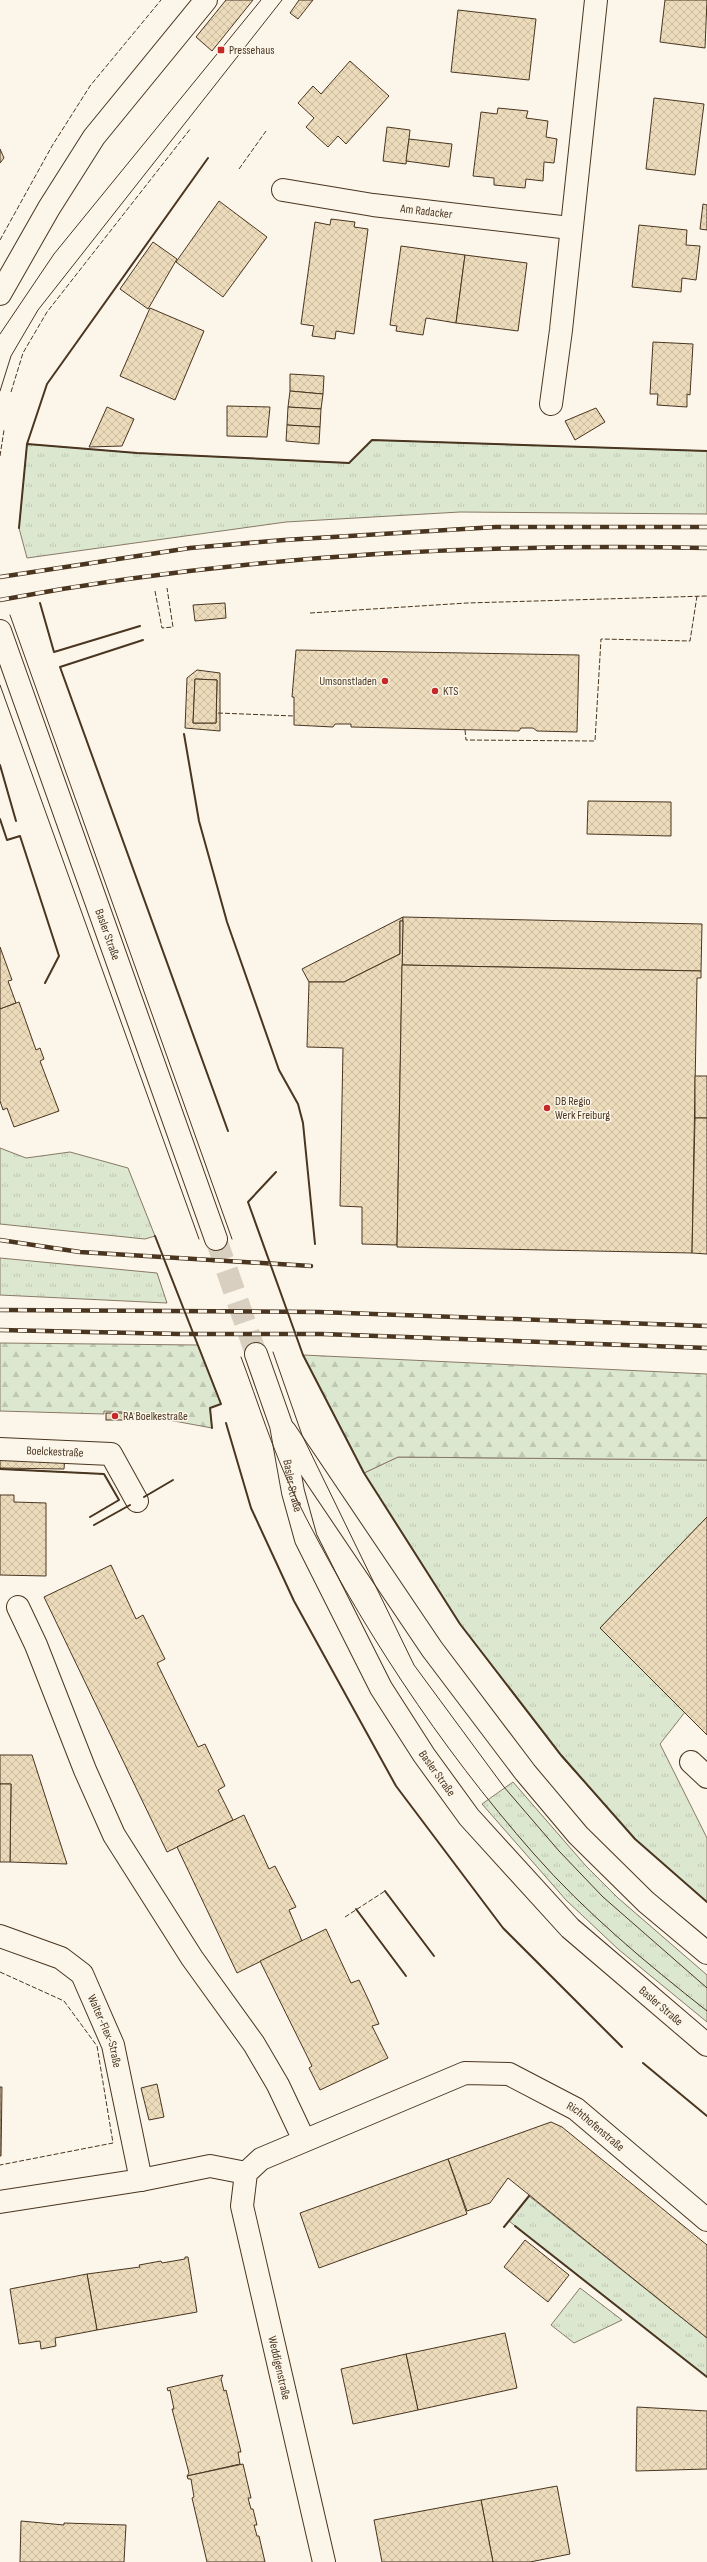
<svg xmlns="http://www.w3.org/2000/svg" width="707" height="2562" font-family="'Sofia Sans Condensed',sans-serif">
	<style>
		.grass { fill: url(#grass-tufts); stroke: #887966 }
		.forest { fill: url(#forest-firs); stroke: #887966 }
		.building { fill: url(#building-cross-hatch); stroke: #4a3520; fill-rule: evenodd }
		.lines { fill: none; stroke-linecap: round; stroke-linejoin: round }
		.major-tunnel { stroke: #d8cfc1; stroke-width: 22; stroke-dasharray: 22 11; stroke-linecap: butt }
		.minor-casing { stroke: #4a3520; stroke-width: 24 }
		.major-casing { stroke: #4a3520; stroke-width: 24 }
		.minor { stroke: #fbf6e9; stroke-width: 22 }
		.major { stroke: #fbf6e9; stroke-width: 22 }
		.tram { stroke: #4a3520; stroke-width: 1 }
		.rail-casing { stroke: #4a3520; stroke-width: 4.5 }
		.rail { stroke: #fbf6e9; stroke-width: 3; stroke-dasharray: 9; stroke-linecap: butt }
		.fence { stroke: #4a3520; stroke-width: 1; stroke-dasharray: 5 2; stroke-linecap: butt }
		.wall { stroke: #4a3520; stroke-width: 2 }
		.poi-dot { fill: #c62828; stroke: #fbf6e9; stroke-width: 1.5 }
		.labels { text-anchor: middle; dominant-baseline: central; stroke-width: 3; stroke-linejoin: round; paint-order: stroke }
		.poi-label { font-size: 12px; fill: #4a3520; stroke: #fbf6e9; text-anchor: start }
		.street-label { font-size: 12px; fill: #4a3520; stroke: #fbf6e9 }
	</style>
	<defs>
		<pattern id="grass-tufts" width="24" height="20" patternUnits="userSpaceOnUse"><rect width="24" height="20" fill="#dce7d0"/><path d="M3 7l-1-3M5 7V3M7 7l1-3M15 17l-1-3M17 17v-4M19 17l1-3" fill="none" stroke="#bec7b2"/></pattern>
		<pattern id="forest-firs" width="22" height="20" patternUnits="userSpaceOnUse"><rect width="22" height="20" fill="#dce7d0"/><path d="M5 1l3.5 6h-7zM16 11l3.5 6h-7z" fill="#bec7b2"/></pattern>
		<pattern id="building-cross-hatch" width="8" height="8" patternUnits="userSpaceOnUse"><rect width="8" height="8" fill="#ecdcbc"/><path d="M0 0l8 8M0 8l8-8" fill="none" stroke="#ccbda1"/></pattern>
	</defs>
	<rect width="100%" height="100%" fill="#fbf6e9"/>
	<g class="grass">
		<path d="M372 440 707 451V514L460 512 286 522 27 558 19 528 27 444 137 453 349 463Z"/>
		<path d="M0 1148 26 1158 70 1152 128 1168 155 1236 145 1239 0 1224Z"/>
		<path d="M0 1258 157 1273 167 1303 0 1295Z"/>
		<path d="M398 1457 707 1460V1517L600 1628 685 1712 660 1744 707 1838V1902L635 1839 560 1755 460 1624 364 1473Z"/>
		<path d="M513 1782 586 1866 618 1898 707 1975V2022L618 1949 566 1900 482 1804Z"/>
		<path d="M529 2196 707 2338V2377L509 2221Z"/>
		<path d="M580 2288 622 2320 574 2343 551 2325Z"/>
	</g>
	<g class="forest">
		<path d="M0 1343 198 1345 221 1404 210 1408 212 1428 125 1412 104 1411V1414L0 1411Z"/>
		<path d="M303 1355 707 1374V1460L398 1457 364 1473Z"/>
	</g>
	<g class="building">
		<path d="M226 0H253L212 51 196 37Z"/>
		<path d="M299 0H313L298 19 290 13Z"/>
		<path d="M665 0H707L705 48 660 42Z"/>
		<path d="M458 10 536 19 529 80 451 72Z"/>
		<path d="M350 61 389 96 346 144 338 136 328 147 306 127 314 118 298 103 313 86 321 94Z"/>
		<path d="M654 98 704 104 695 175 646 169Z"/>
		<path d="M498 108 528 111 526 118 548 121 546 137 557 139 554 163 544 162 543 181 526 179 525 188 494 185V178L473 176 481 112 497 114Z"/>
		<path d="M387 127 410 130 406 164 383 161Z"/>
		<path d="M409 139 452 144 449 167 406 161Z"/>
		<path d="M0 149 4 158 0 163Z"/>
		<path d="M219 201 267 237 223 297 176 262Z"/>
		<path d="M703 204 707 205V230L700 229Z"/>
		<path d="M331 219 355 222 354 227 368 229 354 334 336 331 335 339 312 336 314 326 301 324 315 222 330 225Z"/>
		<path d="M639 225 687 230 686 245 700 246 696 280 682 278 681 292 632 287Z"/>
		<path d="M153 242 177 259 148 309 120 289Z"/>
		<path d="M401 246 465 255 456 323 426 318 423 335 396 331 397 326 390 325Z"/>
		<path d="M465 255 527 263 518 331 456 323Z"/>
		<path d="M150 308 204 331 175 400 120 376Z"/>
		<path d="M653 342 693 344 690 395 687 394V407L657 405 658 394H650Z"/>
		<path d="M290 374 324 376 323 394 290 391Z"/>
		<path d="M290 391 323 394 321 409 288 407Z"/>
		<path d="M227 406 270 407 267 437 227 436Z"/>
		<path d="M107 407 134 419 122 446 89 447Z"/>
		<path d="M288 407 321 409 320 427 287 425Z"/>
		<path d="M596 408 605 422 575 440 565 421Z"/>
		<path d="M287 425 320 427 319 444 286 441Z"/>
		<path d="M225 603 226 618 195 621 193 605Z"/>
		<path d="M296 650 579 655 577 732 537 731 533 728H521L519 731 351 727V724H335L333 727 294 725V697H292Z"/>
		<path d="M197 670 220 673V731L185 728 187 678ZM195 679 217 680 216 723H193Z"/>
		<path d="M195 679 217 680 216 723H193Z"/>
		<path d="M588 801 671 802V836L587 834Z"/>
		<path d="M403 917V921H400V954L344 982H309L302 969Z"/>
		<path d="M403 917 702 924 701 971 402 965Z"/>
		<path d="M400 921H403L397 1245 362 1244V1207L340 1206 343 1048 307 1047 309 982H344L400 954Z"/>
		<path d="M0 947 12 980 8 981 16 1003 0 1009Z"/>
		<path d="M402 965 701 971V978H697L692 1253 397 1247Z"/>
		<path d="M19 1002 36 1050 40 1048 44 1059 40 1061 59 1111 14 1127 7 1108 3 1110 0 1101V1009Z"/>
		<rect x="695" y="1076" width="12" height="42"/>
		<path d="M695 1118H707V1254L692 1253Z"/>
		<rect x="106" y="1413" width="18" height="7"/>
		<path d="M0 1454 65 1456 64 1469 0 1468Z"/>
		<path d="M0 1495H14V1502L46 1503V1576L0 1575Z"/>
		<path d="M707 1517V1735L600 1628Z"/>
		<path d="M111 1565 136 1619 143 1615 165 1659 157 1663 198 1747 205 1744 225 1786 218 1790 233 1820 167 1852 44 1597Z"/>
		<path d="M0 1755H32L67 1864 10 1862 11 1784H0Z"/>
		<path d="M0 1784H11L10 1862H0Z"/>
		<path d="M244 1815 269 1869 275 1866 296 1907 289 1910 302 1941 237 1973 177 1847Z"/>
		<path d="M326 1929 351 1983 359 1980 369 2001 379 2024 372 2026 388 2058 320 2090 309 2068 312 2066 260 1961Z"/>
		<path d="M157 2084 164 2117 149 2120 141 2088Z"/>
		<path d="M0 2087H2L1 2156H0Z"/>
		<path d="M551 2122 562 2127 707 2245V2338L508 2178 490 2203 467 2211 448 2159Z"/>
		<path d="M448 2159 467 2214 319 2268 300 2213Z"/>
		<path d="M525 2240 569 2275 548 2302 504 2267Z"/>
		<path d="M185 2257H188L197 2312 97 2330 87 2274 140 2267 139 2265 161 2261 162 2263 185 2259Z"/>
		<path d="M87 2274 97 2330 55 2338 56 2346 41 2349 40 2341 19 2344 10 2289Z"/>
		<path d="M505 2333 517 2388 418 2410 406 2354Z"/>
		<path d="M406 2354 418 2410 353 2424 341 2369Z"/>
		<path d="M223 2375 221 2379 224 2391 226 2390 241 2452H238L240 2464 187 2476 189 2473 172 2409H174L170 2390 168 2391 167 2388Z"/>
		<path d="M637 2407 707 2411V2469L636 2471Z"/>
		<path d="M243 2464 251 2498H248L251 2509H253L257 2525H254L257 2536H259L265 2562H207L192 2498 194 2497 191 2479H188L187 2476Z"/>
		<path d="M557 2486 570 2554 530 2562H493L481 2500Z"/>
		<path d="M481 2500 493 2562H382L374 2520Z"/>
		<path d="M21 2521 64 2525V2523L126 2525 124 2562H20Z"/>
	</g>
	<g class="lines">
		<path class="major-tunnel" d="M216 1239 256 1354"/>
		<g class="minor-casing">
			<g id="minor">
				<path id="s1" d="M283 190 373 205 570 228"/>
				<path d="M0 294 49 208 94 137 206 0"/>
				<path d="M551 404 561 330 596 0"/>
				<path id="s2" d="M0 1449 111 1454 137 1501"/>
				<path d="M18 1607 36 1645 85 1770 114 1835 192 1958 254 2044 278 2085 304 2140"/>
				<path d="M691 1762 707 1777"/>
				<path id="s3" d="M0 1936 61 1958 82 1974 113 2045 141 2180"/>
				<path d="M0 2202 141 2180 210 2166 246 2173"/>
				<path id="s4" d="M324 2562 242 2206 246 2173 261 2159 465 2073 509 2074 576 2109 707 2220"/>
			</g>
		</g>
		<g class="major-casing">
			<g id="major">
				<path id="s5" d="M0 631 216 1239"/>
				<path id="s6" d="M256 1354 281 1425 293 1492 306 1539 381 1688 424 1755 469 1817 570 1928 707 2045"/>
				<path d="M285 1431 432 1649 525 1772 578 1835 646 1902 707 1953"/>
			</g>
		</g>
		<use href="#minor" class="minor"/>
		<use href="#major" class="major"/>
		<g class="tram">
			<path d="M0 334 54 254 261 0"/>
			<path d="M0 391 11 356 38 310 282 0"/>
			<path d="M10 615 232 1239"/>
			<path d="M0 685 199 1239"/>
			<path d="M273 1352 302 1435 414 1665 504 1787 559 1851 603 1897 707 1988"/>
			<path d="M241 1357C258 1402 273 1452 294 1494 358 1623 439 1746 534 1854 585 1912 646 1963 707 2011"/>
		</g>
		<g class="rail-casing">
			<g id="rail">
				<path d="M0 577 190 548 284 540 496 527H707"/>
				<path d="M0 600C233 556 471 543 707 548"/>
				<path d="M0 1240 80 1252 311 1266"/>
				<path d="M0 1310 319 1312 707 1326"/>
				<path d="M0 1330 180 1334H322L707 1348"/>
			</g>
		</g>
		<use href="#rail" class="rail"/>
		<g class="fence">
			<path d="M239 169 266 131"/>
			<path d="M0 240 52 146 90 86 161 0"/>
			<path d="M11 392 23 353 47 312 191 128"/>
			<path d="M0 456 4 430"/>
			<path d="M155 591 162 628 173 627 167 588"/>
			<path d="M310 613 467 603 707 596"/>
			<path d="M218 713 294 716"/>
			<path d="M465 730 466 740 595 741 601 639 690 641 697 596"/>
			<path d="M0 1469 104 1474 119 1500 90 1517"/>
			<path d="M144 1497 173 1480"/>
			<path d="M94 1525 130 1505"/>
			<path d="M356 1909 406 1976"/>
			<path d="M345 1917 385 1891 434 1956"/>
			<path d="M0 1972 64 2001 97 2046 113 2143 0 2165"/>
		</g>
		<g class="wall">
			<path d="M27 444 47 384 208 158"/>
			<path d="M19 528 27 444 137 453 349 463 372 440 707 451"/>
			<path d="M40 603 54 652 140 626"/>
			<path d="M143 640 60 667 228 1131"/>
			<path d="M184 734 199 821 227 922 279 1070 298 1104 303 1123 315 1244"/>
			<path d="M0 765 16 821"/>
			<path d="M0 819 7 840 20 836 59 956 45 983"/>
			<path d="M276 1172 248 1202 303 1355 364 1473 460 1624 561 1755 635 1839 707 1902"/>
			<path d="M155 1236 221 1404 210 1408 212 1428"/>
			<path d="M226 1423 251 1508 294 1601 396 1786 503 1928 622 2047"/>
			<path d="M0 1469 104 1474 119 1500 90 1517"/>
			<path d="M144 1497 173 1480"/>
			<path d="M94 1525 130 1505"/>
			<path d="M385 1891 434 1956"/>
			<path d="M356 1909 406 1976"/>
			<path d="M643 2063 707 2116"/>
			<path d="M515 2226 707 2377"/>
			<path d="M504 2227 529 2196"/>
		</g>
	</g>
	<g class="poi-dot">
		<rect x="217" y="46" width="8" height="8" rx="2"/>
		<circle cx="385" cy="681" r="4"/>
		<circle cx="435" cy="691" r="4"/>
		<circle cx="547" cy="1108" r="4"/>
		<circle cx="115" cy="1416" r="4"/>
	</g>
	<g class="labels">
		<g class="poi-label">
			<text x="229" y="50">Pressehaus</text>
			<text x="377" y="681" text-anchor="end">Umsonstladen</text>
			<text x="443" y="691">KTS</text>
			<text x="555" y="1101">DB Regio<tspan x="555" dy="14">Werk Freiburg</tspan></text>
			<text x="123" y="1416">RA Boelkestraße</text>
		</g>
		<g class="street-label">
			<text stroke="none"><textPath href="#s1" startOffset="145">Am Radacker</textPath></text>
			<text stroke="none"><textPath href="#s5" startOffset="322">Basler Straße</textPath></text>
			<text stroke="none"><textPath href="#s2" startOffset="55">Boelckestraße</textPath></text>
			<text stroke="none"><textPath href="#s6" startOffset="137">Basler Straße</textPath></text>
			<text stroke="none"><textPath href="#s6" startOffset="461">Basler Straße</textPath></text>
			<text stroke="none"><textPath href="#s6" startOffset="785">Basler Straße</textPath></text>
			<text stroke="none"><textPath href="#s3" startOffset="153">Walter-Flex-Straße</textPath></text>
			<text stroke="none"><textPath href="#s4" startOffset="786">Richthofenstraße</textPath></text>
			<text transform="translate(279 2368) rotate(77)">Weddigenstraße</text>
		</g>
	</g>
</svg>
